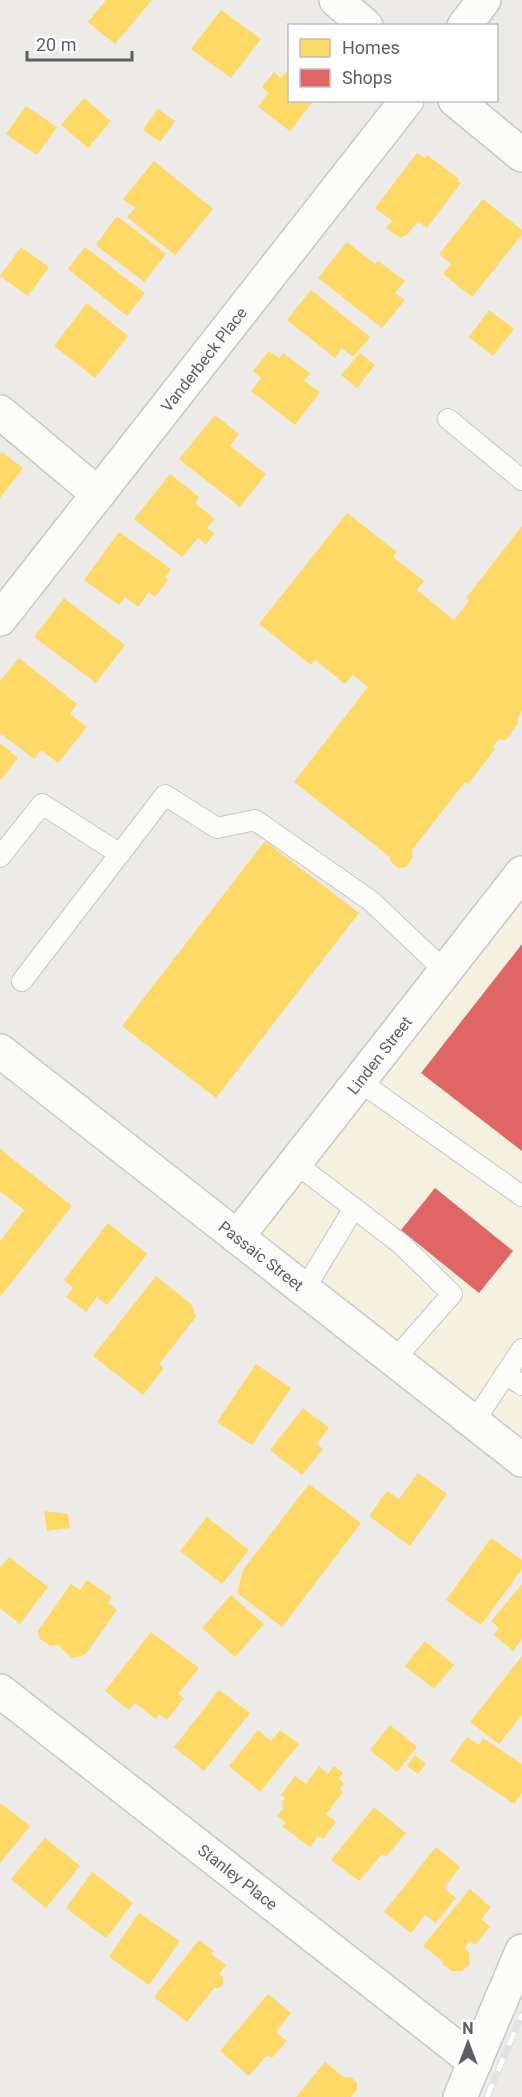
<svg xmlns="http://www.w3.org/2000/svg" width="522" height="2097" font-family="Roboto,sans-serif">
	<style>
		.commercial { fill: #f4f1e1 }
		.homes { fill: #ffd966 }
		.shops { fill: #e06666 }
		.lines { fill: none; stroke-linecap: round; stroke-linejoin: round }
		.lane-casing { stroke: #c8c7c7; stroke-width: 22 }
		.street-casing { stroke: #c8c7c7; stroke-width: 36 }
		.secondary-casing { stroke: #c8c9c9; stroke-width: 36 }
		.lane { stroke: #fcfcfb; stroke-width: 20 }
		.street { stroke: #fcfcfb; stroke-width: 33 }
		.secondary { stroke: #fcfcfb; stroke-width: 33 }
		.rail-casing { stroke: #e3e2e2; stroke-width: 7 }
		.rail { stroke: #fff; stroke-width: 4.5; stroke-dasharray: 14; stroke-linecap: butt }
		.labels { text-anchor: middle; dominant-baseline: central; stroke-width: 6; stroke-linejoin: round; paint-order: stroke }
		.street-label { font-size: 16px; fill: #5c5f64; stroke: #fff }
	</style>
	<rect width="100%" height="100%" fill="#ecebe7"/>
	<path class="commercial" d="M522 873V1460L237 1237Z"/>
	<g class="homes">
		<path d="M106 0H152L115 44 88 22Z"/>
		<path d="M221 10 261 39 231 78 191 49Z"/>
		<path d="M290 67V100H314L290 131 258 107 268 93 262 87 274 72 281 78Z"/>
		<path d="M84 98 111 121 88 148 61 125Z"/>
		<path d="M26 106 57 127 37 155 6 134Z"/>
		<path d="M158 109 175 121 160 142 143 130Z"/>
		<path d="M417 153 425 158 427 155 459 179 457 181 461 183 427 228 418 221 407 235 400 238 386 228 392 221 375 208Z"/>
		<path d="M154 161 213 209 175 255 127 217 135 208 123 199Z"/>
		<path d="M483 199 522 230V235L472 297 443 274 451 264 439 254Z"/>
		<path d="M117 216 166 254 144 282 96 245Z"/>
		<path d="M347 242 375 264 378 261 405 281 395 293 405 300 382 328 318 278Z"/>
		<path d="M21 247 49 267 28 296 0 276Z"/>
		<path d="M85 247 145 293 127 316 68 269Z"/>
		<path d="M311 290 370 337 353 357 342 348 335 358 287 320Z"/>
		<path d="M87 303 128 336 95 378 54 346Z"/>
		<path d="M489 310 514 329 493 356 469 337Z"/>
		<path d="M269 351 279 358 283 353 310 373 304 381 320 392 295 425 251 391 261 378 253 371Z"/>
		<path d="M360 353 375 365 357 388 341 375Z"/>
		<path d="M215 415 239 434 230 446 266 474 240 507 179 459Z"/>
		<path d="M2 452 23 468 0 498V455Z"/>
		<path d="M170 474 199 497 195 503 215 519 207 528 214 533 206 545 198 538 182 557 134 519Z"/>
		<path d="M347 513 397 552 393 557 424 581 417 590 454 620 469 601 466 598 522 526V711L518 717V723L506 740 499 739 493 747 495 749 468 784 465 782 412 850 413 857 406 867 398 868 390 861V857L294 782 368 687 353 675 345 684 315 660 311 665 259 624Z"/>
		<path d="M119 532 171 569 165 577 168 580 155 597 149 592 138 607 125 597 119 605 84 580Z"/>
		<path d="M64 598 125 645 96 683 34 637Z"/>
		<path d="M19 658 77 704 70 714 87 727 58 763 41 750 34 759 0 733V681Z"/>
		<path d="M0 743 18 758 0 781Z"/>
		<path d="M265 841 359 913 216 1098 122 1026Z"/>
		<path d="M0 1149 72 1206 0 1297V1241L24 1210 0 1191Z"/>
		<path d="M108 1223 147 1254 107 1305 97 1297 86 1312 66 1297 73 1288 64 1280Z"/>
		<path d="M156 1276 191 1304 196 1317 159 1364 164 1368 143 1395 93 1356Z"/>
		<path d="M256 1364 291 1388 252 1445 217 1422Z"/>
		<path d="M303 1408 329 1428 317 1444 323 1449 302 1475 270 1450Z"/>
		<path d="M418 1473 447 1494 410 1546 369 1516 387 1491 399 1499Z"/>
		<path d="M309 1484 361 1523 282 1627 237 1593 243 1570Z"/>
		<path d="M44 1511 68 1514 70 1528 47 1531Z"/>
		<path d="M207 1517 249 1550 222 1584 180 1551Z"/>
		<path d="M491 1538 522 1560V1569L481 1625 446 1600Z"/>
		<path d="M9 1557 48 1587 20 1624 0 1608V1568Z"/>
		<path d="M87 1580 112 1597 108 1603 117 1610 85 1655 72 1658 58 1645 51 1646 40 1639 38 1631 71 1584 80 1590Z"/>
		<path d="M522 1584V1639L513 1651 494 1635 499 1628 491 1621Z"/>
		<path d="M231 1595 264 1624 235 1657 202 1628Z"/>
		<path d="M151 1632 199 1668 178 1694 184 1698 167 1720 159 1714 156 1719 135 1703 129 1710 105 1691Z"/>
		<path d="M425 1641 454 1665 434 1689 405 1666Z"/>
		<path d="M522 1656V1715L499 1744 470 1722Z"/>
		<path d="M219 1690 250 1713 204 1771 174 1747Z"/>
		<path d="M390 1725 417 1747 397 1772 370 1750Z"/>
		<path d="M258 1730 271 1741 280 1730 299 1744 260 1792 229 1766Z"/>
		<path d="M467 1737 479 1745 483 1738 522 1764V1793L514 1804 450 1761Z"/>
		<path d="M415 1755 426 1764 418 1774 407 1766Z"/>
		<path d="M319 1766 328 1774 334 1766 343 1773 339 1779 344 1783 340 1789 343 1792 326 1814 336 1822 323 1839 318 1836 310 1847 282 1826 286 1823 277 1816 283 1809 282 1802 285 1798 281 1795 295 1776 306 1784Z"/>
		<path d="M0 1803 30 1826 0 1863Z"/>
		<path d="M374 1807 406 1833 386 1857 382 1854 359 1881 331 1860Z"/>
		<path d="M45 1838 80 1866 46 1908 11 1879Z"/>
		<path d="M436 1847 460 1867 444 1888 456 1898 436 1923 425 1915 411 1933 384 1912Z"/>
		<path d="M92 1872 133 1903 106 1938 66 1908Z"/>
		<path d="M470 1889 491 1907 481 1919 490 1927 475 1945 470 1941 464 1948 469 1952 470 1964 462 1971H452L443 1965 442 1961 423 1946Z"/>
		<path d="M139 1913 180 1941 149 1985 109 1957Z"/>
		<path d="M199 1940 214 1951 211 1954 226 1965 219 1974 223 1977V1984L219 1988H214L187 2022 154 1997Z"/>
		<path d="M268 1994 291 2013 276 2032 287 2041 273 2057 266 2056 249 2076 220 2051Z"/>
		<path d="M325 2062 345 2078 350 2077 357 2082V2090L351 2097H296Z"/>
	</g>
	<g class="shops">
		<path d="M522 944V1151L421 1073Z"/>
		<path d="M435 1188 513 1251 479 1293 401 1230Z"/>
	</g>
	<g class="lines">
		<g class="lane-casing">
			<g id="lane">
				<path d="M448 419 522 480"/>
				<path d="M0 857 42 804 120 854"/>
				<path d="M22 981 165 795 217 828 255 820 371 901 445 971"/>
				<path d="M359 1081 522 1196"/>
				<path d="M295 1163 401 1244 452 1294 394 1360"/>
				<path d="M304 1290 354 1208"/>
				<path d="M505 1374 522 1385"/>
				<path d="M474 1422 522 1349"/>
			</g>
		</g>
		<g class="street-casing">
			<g id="street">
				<path d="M336 0 366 26"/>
				<path d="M464 26 484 0"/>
				<path d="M455 100 522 155"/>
				<path d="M0 412 98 494"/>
				<path id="s1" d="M0 619 407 100"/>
				<path id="s2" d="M237 1237 522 873"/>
				<path id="s3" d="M0 1691 475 2062"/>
				<path d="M460 2097 522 1951"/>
			</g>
		</g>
		<g class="secondary-casing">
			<g id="secondary">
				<path id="s4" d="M0 1051 522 1460"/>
			</g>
		</g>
		<use href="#lane" class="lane"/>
		<use href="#street" class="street"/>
		<use href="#secondary" class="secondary"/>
		<g class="rail-casing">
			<path id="rail" d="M487 2097 522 2014"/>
		</g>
		<use href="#rail" class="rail"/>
	</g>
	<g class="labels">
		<g class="street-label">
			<text stroke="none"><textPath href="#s1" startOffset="330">Vanderbeck Place</textPath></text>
			<text stroke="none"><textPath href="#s2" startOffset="231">Linden Street</textPath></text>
			<text stroke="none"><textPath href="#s4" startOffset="332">Passaic Street</textPath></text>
			<text stroke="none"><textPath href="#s3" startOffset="302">Stanley Place</textPath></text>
		</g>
	</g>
	<rect x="288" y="24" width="210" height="78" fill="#ffffff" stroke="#bebfc1" stroke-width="1.5"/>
	<rect x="300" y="39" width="30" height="18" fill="#ffd966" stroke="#bebfc1" stroke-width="1.5"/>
	<text x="342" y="54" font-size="18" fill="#5c5f64">Homes</text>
	<rect x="300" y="69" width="30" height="18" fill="#e06666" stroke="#bebfc1" stroke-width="1.5"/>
	<text x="342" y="84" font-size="18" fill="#5c5f64">Shops</text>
	<g transform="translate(468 2043)" stroke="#ffffff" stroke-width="4.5" paint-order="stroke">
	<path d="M0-4.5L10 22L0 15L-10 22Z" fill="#5c5f64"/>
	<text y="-9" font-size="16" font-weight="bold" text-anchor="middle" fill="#5c5f64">N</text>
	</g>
	<path d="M27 51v9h105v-9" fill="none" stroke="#5c5f64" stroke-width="3"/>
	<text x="36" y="51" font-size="18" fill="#5c5f64" stroke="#ffffff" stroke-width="4.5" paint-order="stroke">20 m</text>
</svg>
